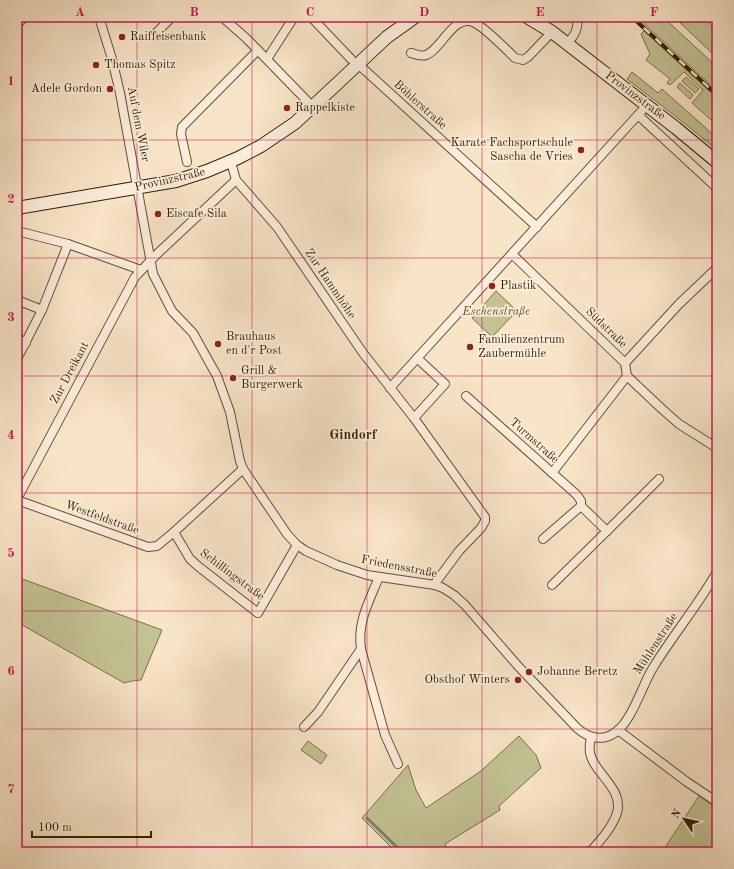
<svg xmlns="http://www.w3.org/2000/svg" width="734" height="869" font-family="'Old Standard TT',serif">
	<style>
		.green { fill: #c3c292; stroke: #7c7049 }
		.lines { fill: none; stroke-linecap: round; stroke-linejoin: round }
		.stream { stroke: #787d74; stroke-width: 2.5 }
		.street-casing { stroke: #665032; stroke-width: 10 }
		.secondary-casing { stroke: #351f00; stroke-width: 14 }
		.street { stroke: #faeddb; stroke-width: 8 }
		.secondary { stroke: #faeddb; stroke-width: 12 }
		.rail-casing { stroke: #351f00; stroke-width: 4 }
		.rail { stroke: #faeddb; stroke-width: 2.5; stroke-dasharray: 8; stroke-linecap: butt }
		.grid { fill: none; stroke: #c2185b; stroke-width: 1; stroke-opacity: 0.55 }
		.poi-dot { fill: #8f2418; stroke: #faeddb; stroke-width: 1.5 }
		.labels { text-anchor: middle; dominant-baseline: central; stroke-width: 3.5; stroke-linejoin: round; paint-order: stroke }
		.poi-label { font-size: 12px; fill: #351f00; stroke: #faeddb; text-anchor: start }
		.street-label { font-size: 12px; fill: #351f00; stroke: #faeddb }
		.park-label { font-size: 12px; font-style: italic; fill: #60502c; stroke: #faeddb }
		.quarter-label { font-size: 14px; font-weight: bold; fill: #351f00; stroke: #faeddb }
		.neatline { fill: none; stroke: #c2185b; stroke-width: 1.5 }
		.grid-label { font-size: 13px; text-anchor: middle; font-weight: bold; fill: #c2185b }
	</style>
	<rect width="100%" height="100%" fill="#f8e4c7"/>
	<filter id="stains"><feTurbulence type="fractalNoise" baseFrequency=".005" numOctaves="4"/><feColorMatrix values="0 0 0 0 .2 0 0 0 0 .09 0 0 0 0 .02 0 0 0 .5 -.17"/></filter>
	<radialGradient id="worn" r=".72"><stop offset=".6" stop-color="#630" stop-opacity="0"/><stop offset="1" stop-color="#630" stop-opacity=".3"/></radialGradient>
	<g class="green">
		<path d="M637 17H663L717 67V91Z"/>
		<path d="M674 17H703L717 30V58Z"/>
		<path d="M644 31 717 98V125L692 103 703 90 684 72 670 85 667 83 670 79 646 60 650 54 641 34Z"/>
		<path d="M632 72 658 93 662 89 717 138V150L684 123 627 79Z"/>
		<path d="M686 77 699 89 695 93 682 81Z"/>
		<path d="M680 83 693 95 690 99 677 87Z"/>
		<path d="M496 291 517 311 492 337 472 318Z"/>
		<path d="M17 577 162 630 141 680 132 681 124 683 17 622Z"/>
		<path d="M519 736 536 755 541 768 499 806 500 810 445 844 449 852H396L362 818 408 765 416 790 426 808 481 771Z"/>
		<path d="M308 741 327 755 321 764 301 750Z"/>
		<path d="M699 796 717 808V852H662Z"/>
	</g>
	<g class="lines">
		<path class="stream" d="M367 818 402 852"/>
		<g class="street-casing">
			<g id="street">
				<path d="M99 17 112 59 120 93 153 274 172 311 193 333 217 376 230 412 240 461 243 469 287 534 297 545 306 551 337 565 367 575 435 585 443 588 454 595 465 605 518 666 577 728C588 738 603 742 616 732 633 719 642 685 654 666 674 634 698 605 717 572"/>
				<path d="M222 17 246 38 313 107"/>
				<path d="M311 17 351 59"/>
				<path d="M17 24 25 17"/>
				<path d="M152 37 172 17"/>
				<path d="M567 44C574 36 580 28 576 17"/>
				<path d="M411 53C416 54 421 57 426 55 442 49 454 12 475 23 486 29 505 48 515 58L523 60 528 57 552 32"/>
				<path d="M267 59 294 17"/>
				<path d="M358 64 537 227"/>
				<path d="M638 115 717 188"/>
				<path d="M187 162 181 134 182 127 258 50"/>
				<path d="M231 162 236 180 277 227 363 353 414 418 485 517V521L481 528 459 551 436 582 435 585"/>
				<path d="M17 231 68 244 141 270"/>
				<path d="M512 254 625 363 627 376 662 409 679 424 717 448"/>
				<path d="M17 300 42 310"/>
				<path d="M17 338 26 343"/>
				<path d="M17 359 42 310 68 244"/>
				<path d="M625 363 679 304 717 268"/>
				<path d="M390 388 647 105"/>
				<path d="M466 396 577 495 581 501V506L607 531"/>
				<path d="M414 418 445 384 417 358"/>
				<path d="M243 469 174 532 190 559 199 567 258 613 297 545"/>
				<path d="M552 473 627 376"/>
				<path d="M17 499 135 277 156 255 236 180"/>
				<path d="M17 500 148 547 157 546 174 532"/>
				<path d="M543 539 581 506"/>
				<path d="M552 585 607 531 659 479"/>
				<path d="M361 649 385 735 398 764"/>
				<path d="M304 727 318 712 361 649C357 622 369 602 379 577"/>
				<path d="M618 730 687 782 717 802"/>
				<path d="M590 852C600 841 612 828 617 813 624 788 594 774 590 753 589 747 590 742 591 737"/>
			</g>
		</g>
		<g class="secondary-casing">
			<g id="secondary">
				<path d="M527 17 552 32 676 128 717 162"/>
				<path d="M17 208 176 181 207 171 238 158 261 146 295 123 387 37 415 17"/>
			</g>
		</g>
		<use href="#street" class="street"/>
		<use href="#secondary" class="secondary"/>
		<g class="rail-casing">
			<path id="rail" d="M632 17 717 95"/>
		</g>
		<use href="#rail" class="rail"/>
	</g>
	<path class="grid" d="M137 17V852M252 17V852M367 17V852M482 17V852M597 17V852M17 140H717M17 258H717M17 376H717M17 493H717M17 611H717M17 729H717"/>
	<g class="poi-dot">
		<circle cx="122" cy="37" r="4"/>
		<circle cx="96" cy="65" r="4"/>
		<circle cx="110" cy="89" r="4"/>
		<circle cx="287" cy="108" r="4"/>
		<circle cx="581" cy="150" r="4"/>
		<circle cx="158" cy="214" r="4"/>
		<circle cx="492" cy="286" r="4"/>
		<circle cx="218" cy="344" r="4"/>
		<circle cx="470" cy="347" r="4"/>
		<circle cx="233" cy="378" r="4"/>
		<circle cx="529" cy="672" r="4"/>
		<circle cx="518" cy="680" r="4"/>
	</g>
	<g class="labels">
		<g class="poi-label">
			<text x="130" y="37">Raiffeisenbank</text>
			<text x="104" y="65">Thomas Spitz</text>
			<text x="102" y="89" text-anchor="end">Adele Gordon</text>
			<text x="295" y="108">Rappelkiste</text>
			<text x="573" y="143" text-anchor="end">Karate Fachsportschule<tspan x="573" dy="14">Sascha de Vries</tspan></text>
			<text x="166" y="214">Eiscafe Sila</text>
			<text x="500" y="286">Plastik</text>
			<text x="226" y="337">Brauhaus<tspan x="226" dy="14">en d'r Post</tspan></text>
			<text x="478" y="340">Familienzentrum<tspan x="478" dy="14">Zaubermühle</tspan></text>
			<text x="241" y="371">Grill &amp;<tspan x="241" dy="14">Burgerwerk</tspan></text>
			<text x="537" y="672">Johanne Beretz</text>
			<text x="510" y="680" text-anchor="end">Obsthof Winters</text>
		</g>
		<g class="street-label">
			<text transform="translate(635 96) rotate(37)">Provinzstraße</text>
			<text transform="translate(420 105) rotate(42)">Böhlerstraße</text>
			<text transform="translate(138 124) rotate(79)">Auf dem Wiler</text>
			<text transform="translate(170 180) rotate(-13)">Provinzstraße</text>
			<text transform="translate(330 284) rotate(56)">Zur Hammhöhe</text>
			<text transform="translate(606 328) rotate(44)">Südstraße</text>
			<text transform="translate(70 373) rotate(-62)">Zur Dreikant</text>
			<text transform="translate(534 441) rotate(42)">Turmstraße</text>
			<text transform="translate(102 518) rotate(20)">Westfeldstraße</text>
			<text transform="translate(399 567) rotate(11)">Friedensstraße</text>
			<text transform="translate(232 575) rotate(37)">Schillingstraße</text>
			<text transform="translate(656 644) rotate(-57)">Mühlenstraße</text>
		</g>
		<g class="park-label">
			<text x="496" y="312">Eschenstraße</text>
		</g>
		<g class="quarter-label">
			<text x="353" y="435">Gindorf</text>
		</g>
	</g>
	<rect width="734" height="869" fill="none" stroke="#f8e4c7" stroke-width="44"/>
	<g transform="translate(684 819) rotate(304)" stroke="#faeddb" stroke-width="3" paint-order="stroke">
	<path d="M0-3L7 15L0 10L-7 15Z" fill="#351f00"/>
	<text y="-6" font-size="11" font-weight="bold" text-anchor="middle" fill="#351f00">N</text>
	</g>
	<path d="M32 831v6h119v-6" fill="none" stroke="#351f00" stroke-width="2"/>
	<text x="38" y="831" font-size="12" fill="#351f00" stroke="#faeddb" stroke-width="3" paint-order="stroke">100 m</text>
	<rect x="22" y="22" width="690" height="825" class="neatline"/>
	<g class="grid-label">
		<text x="80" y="16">A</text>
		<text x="194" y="16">B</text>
		<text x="310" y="16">C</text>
		<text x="424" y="16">D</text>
		<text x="540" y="16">E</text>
		<text x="654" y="16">F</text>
		<text x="11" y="85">1</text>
		<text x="11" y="203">2</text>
		<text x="11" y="321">3</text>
		<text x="11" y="439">4</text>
		<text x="11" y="557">5</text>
		<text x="11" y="675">6</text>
		<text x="11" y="793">7</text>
	</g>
	<rect width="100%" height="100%" filter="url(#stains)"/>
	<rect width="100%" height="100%" fill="url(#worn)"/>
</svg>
